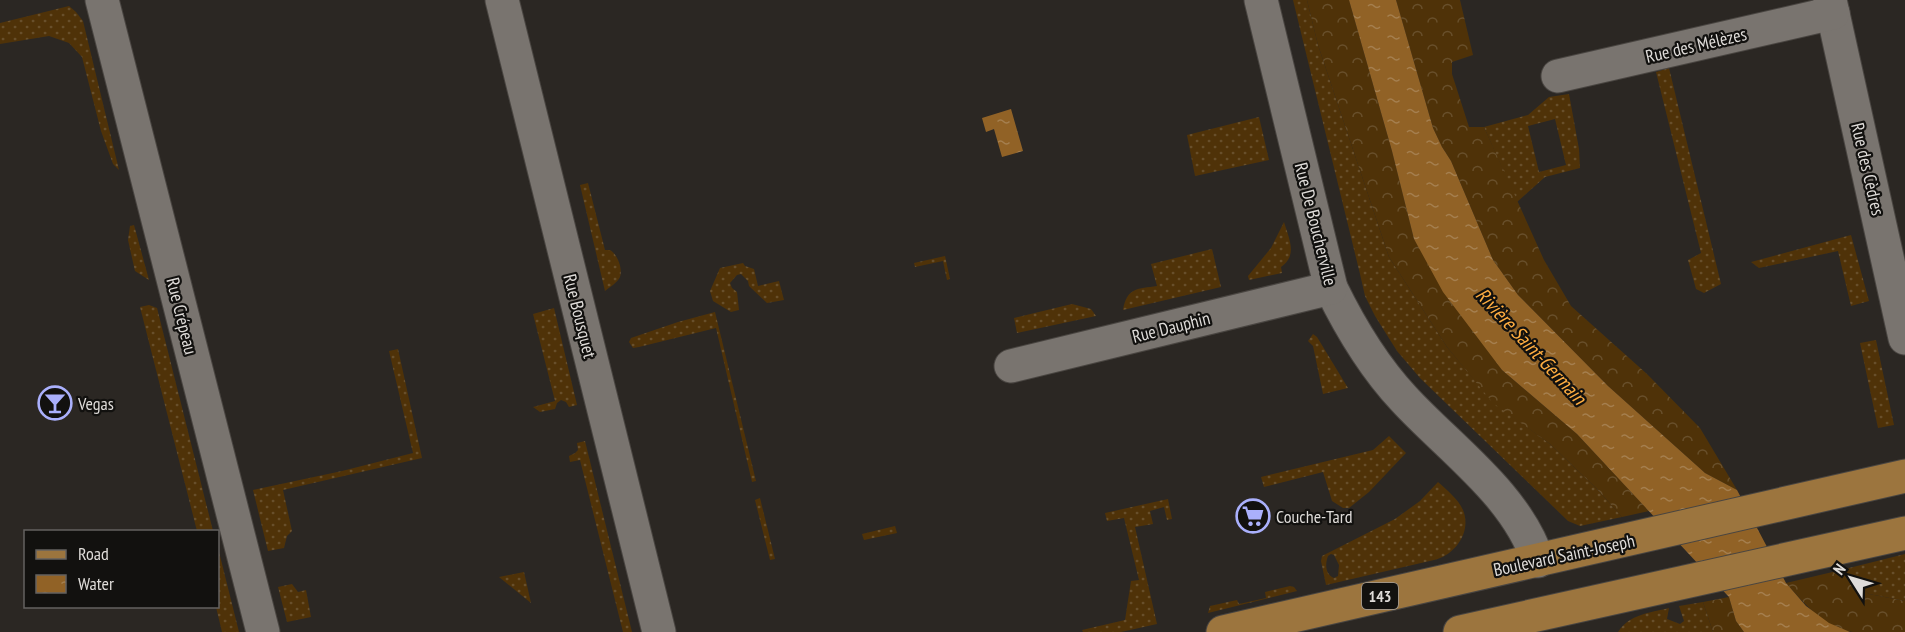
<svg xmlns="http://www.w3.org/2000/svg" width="1905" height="632" font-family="'PT Sans Narrow',sans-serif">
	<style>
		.grass { fill: url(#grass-dots); fill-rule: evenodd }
		.forest { fill: url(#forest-crowns) }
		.water { fill: url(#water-ripples) }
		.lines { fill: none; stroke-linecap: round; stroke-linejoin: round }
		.minor-casing { stroke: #494541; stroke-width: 35 }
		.major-casing { stroke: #494541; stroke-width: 35 }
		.minor { stroke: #79746f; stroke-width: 33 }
		.major { stroke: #9c753e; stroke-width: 33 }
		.labels { text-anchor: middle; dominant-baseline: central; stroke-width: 4.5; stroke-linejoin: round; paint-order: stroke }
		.shield { fill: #12110f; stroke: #a29f9c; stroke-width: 1.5 }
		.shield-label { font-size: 16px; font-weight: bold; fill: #dfdcd9 }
		.street-label { font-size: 18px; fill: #dfdcd9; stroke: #12110f }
		.poi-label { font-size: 18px; fill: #dfdcd9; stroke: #12110f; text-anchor: start }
		.water-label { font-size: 20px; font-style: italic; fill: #fead41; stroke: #12110f }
	</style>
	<defs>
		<pattern id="grass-dots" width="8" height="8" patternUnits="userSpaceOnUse" patternTransform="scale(1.5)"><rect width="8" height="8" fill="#4f3208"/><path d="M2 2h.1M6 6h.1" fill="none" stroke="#684f2b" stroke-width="1.8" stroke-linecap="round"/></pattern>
		<pattern id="forest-crowns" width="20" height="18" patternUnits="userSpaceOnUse" patternTransform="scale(1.5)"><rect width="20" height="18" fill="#4f3208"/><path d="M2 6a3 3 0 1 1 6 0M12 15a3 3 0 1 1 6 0" fill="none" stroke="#684f2b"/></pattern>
		<pattern id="water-ripples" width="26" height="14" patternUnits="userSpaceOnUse" patternTransform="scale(1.5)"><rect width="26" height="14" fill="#916226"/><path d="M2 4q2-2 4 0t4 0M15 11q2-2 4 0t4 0" fill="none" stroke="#a57f4f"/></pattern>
	</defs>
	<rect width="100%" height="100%" fill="#2b2723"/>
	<g class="grass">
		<path d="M1293 0H1307L1318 45 1389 257 1447 347 1493 402 1550 444 1597 489 1622 517 1580 526 1568 521 1420 378 1397 351 1375 316 1365 296 1360 274Z"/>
		<path d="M69 6 76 12 83 21 119 170 113 164 101 131 82 57 69 43 49 36 0 44V23Z"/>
		<path d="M1669 68 1721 284 1704 293 1696 289 1688 260 1701 253 1656 72Z"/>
		<path d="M1569 94 1579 149 1580 168 1545 177 1517 202 1484 127 1528 115 1549 97ZM1555 119 1566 165 1539 172 1528 126Z"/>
		<path d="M1259 117 1269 160 1195 176 1187 135Z"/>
		<path d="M588 183 605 250H610C617 254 623 268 620 277 618 282 610 287 605 291L580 185Z"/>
		<path d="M1284 222C1289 239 1298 255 1281 267L1282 273 1249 280 1248 276 1271 248Z"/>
		<path d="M134 225 149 280 135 271 128 240 130 226Z"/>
		<path d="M1851 235 1869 301 1851 306 1838 251 1759 268 1751 262Z"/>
		<path d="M1212 249 1221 287 1123 310C1127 287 1138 289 1157 286L1151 264Z"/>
		<path d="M945 256 950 279 947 280 943 261 915 267 914 263Z"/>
		<path d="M743 263 745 266 754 269 758 286 779 281 784 300 767 303 749 286 748 281 741 274 737 275 730 283 732 288 737 292 739 310 731 312 713 301 710 291 720 268Z"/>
		<path d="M1072 304 1091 309 1096 316 1017 333 1014 318Z"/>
		<path d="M149 305 157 308 213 531H197L140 307Z"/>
		<path d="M554 308 577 405 569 407 566 402 561 400 557 403 555 409 540 412 533 407 555 401 533 314Z"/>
		<path d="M715 312 756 481 752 482 716 328 639 347 633 348 629 342 631 338 678 322Z"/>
		<path d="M1313 334 1317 337 1348 388 1323 394 1313 346 1308 341Z"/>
		<path d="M1876 340 1894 425 1878 428 1860 343Z"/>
		<path d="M398 349 422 458 283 490 292 531 287 536 284 548 268 551 253 490 342 471 413 453 389 351Z"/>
		<path d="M1389 436 1406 453 1369 492 1349 508H1343L1332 501 1323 472 1264 487 1261 477 1373 450Z"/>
		<path d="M585 441 632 632H623L580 460 570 462 569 456 575 453 578 450 577 443Z"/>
		<path d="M1438 482C1447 490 1458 499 1463 510 1472 532 1455 555 1434 560L1326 585 1321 561 1322 556 1395 519 1420 501ZM1331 554 1334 555 1339 565 1338 576 1334 578C1325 574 1325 564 1328 556Z"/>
		<path d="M760 498 775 559 770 560 755 500Z"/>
		<path d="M1168 499 1172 519 1167 520 1164 507 1150 511 1153 524 1135 527 1157 624 1121 632H1083L1082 630 1125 620 1131 581 1139 580 1124 518 1107 521 1105 513Z"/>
		<path d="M895 526 897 533 864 540 862 534Z"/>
		<path d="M218 548 239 632H222L216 607 218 606Z"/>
		<path d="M1905 554V601L1869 594 1841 570Z"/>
		<path d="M524 572 531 603 499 577Z"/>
		<path d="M292 584 298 592 306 590 311 617 287 622 278 587Z"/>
		<path d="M1290 586 1294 587 1297 591 1208 613 1210 606 1237 600 1239 604 1266 598 1265 592Z"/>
		<path d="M1703 602 1713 632H1618C1630 614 1649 613 1669 608L1667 619 1680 624 1684 621 1679 606Z"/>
	</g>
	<g class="forest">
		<path d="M1307 0H1349L1392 151 1414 239 1502 370 1577 434 1649 511 1622 517 1597 489 1550 444 1493 403 1447 347 1389 257 1318 45Z"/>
		<path d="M1396 0H1460L1473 55 1452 62V74L1469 127H1484L1544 260 1571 306 1647 374 1700 428 1737 490 1705 473 1608 386 1518 295 1493 260 1451 161 1442 147 1433 128Z"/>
		<path d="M1841 570 1869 594 1905 601V632C1888 632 1870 632 1853 632 1825 629 1803 602 1786 583Z"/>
		<path d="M1729 597 1736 621 1744 632H1713L1703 602Z"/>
	</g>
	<g class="water">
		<path d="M1349 0H1396L1433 128 1442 147 1451 161 1493 260 1518 295 1608 386 1705 473 1737 490 1786 583 1806 606 1829 623 1850 632H1744L1736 621 1729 597 1577 434 1502 370 1443 292 1414 239 1392 151Z"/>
		<path d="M1011 109 1023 151 1002 157 994 129 986 132 982 118Z"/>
	</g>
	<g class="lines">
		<g class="minor-casing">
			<g id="minor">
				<path d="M102 0 263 632"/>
				<path d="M502 0 659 632"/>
				<path d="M1261 0 1331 288C1351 329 1373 366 1404 399 1449 448 1517 495 1538 561"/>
				<path d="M1830 0 1905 338"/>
				<path d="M1558 76 1833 13"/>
				<path d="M1011 366 1331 288"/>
			</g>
		</g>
		<g class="major-casing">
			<g id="major">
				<path d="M1223 632 1905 476"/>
				<path d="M1460 632 1905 533"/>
			</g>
		</g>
		<use href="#minor" class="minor"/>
		<use href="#major" class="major"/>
	</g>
	<defs>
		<g id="bar-ring" transform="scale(1.725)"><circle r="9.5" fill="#12110f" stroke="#aab0fc" stroke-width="1.5"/><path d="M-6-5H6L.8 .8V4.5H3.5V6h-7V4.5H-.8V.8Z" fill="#aab0fc"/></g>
		<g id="supermarket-ring" transform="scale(1.725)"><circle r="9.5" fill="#12110f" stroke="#aab0fc" stroke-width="1.5"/><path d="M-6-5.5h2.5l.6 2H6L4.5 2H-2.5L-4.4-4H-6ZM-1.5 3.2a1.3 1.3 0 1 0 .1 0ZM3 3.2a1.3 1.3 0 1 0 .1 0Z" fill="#aab0fc"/></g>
	</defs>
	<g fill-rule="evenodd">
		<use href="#bar-ring" x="55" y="403"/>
		<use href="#supermarket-ring" x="1253" y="516"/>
	</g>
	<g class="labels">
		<rect class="shield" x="1362" y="583" width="36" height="26" rx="4.5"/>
		<g class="shield-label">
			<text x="1380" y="596">143</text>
		</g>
		<g class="street-label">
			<text transform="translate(1696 45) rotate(-13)">Rue des Mélèzes</text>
			<text transform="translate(1868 169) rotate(77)">Rue des Cèdres</text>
			<text transform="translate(1316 224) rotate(76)">Rue De Boucherville</text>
			<text transform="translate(182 316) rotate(76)">Rue Crépeau</text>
			<text transform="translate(580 316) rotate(76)">Rue Bousquet</text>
			<text transform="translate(1171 327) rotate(-14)">Rue Dauphin</text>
			<text transform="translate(1564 555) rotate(-12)">Boulevard Saint-Joseph</text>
		</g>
		<g class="poi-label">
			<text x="78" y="403">Vegas</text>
			<text x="1276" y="516">Couche-Tard</text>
		</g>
		<g class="water-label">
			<text transform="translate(1531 346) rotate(47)">Rivière Saint-Germain</text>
		</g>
	</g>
	<rect x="24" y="530" width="195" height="78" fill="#12110f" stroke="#646260" stroke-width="1.5"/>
	<rect x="36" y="550" width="30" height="9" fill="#9c753e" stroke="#646260" stroke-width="1.5"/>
	<text x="78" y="560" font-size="18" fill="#dfdcd9">Road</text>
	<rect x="36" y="575" width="30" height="18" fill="url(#water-ripples)" stroke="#646260" stroke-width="1.5"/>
	<text x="78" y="590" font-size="18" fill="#dfdcd9">Water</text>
	<g transform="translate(1851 578) rotate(307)" stroke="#12110f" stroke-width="4.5" paint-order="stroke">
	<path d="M0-4.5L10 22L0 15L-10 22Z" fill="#dfdcd9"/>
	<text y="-9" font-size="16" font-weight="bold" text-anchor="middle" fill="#dfdcd9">N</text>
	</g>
</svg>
